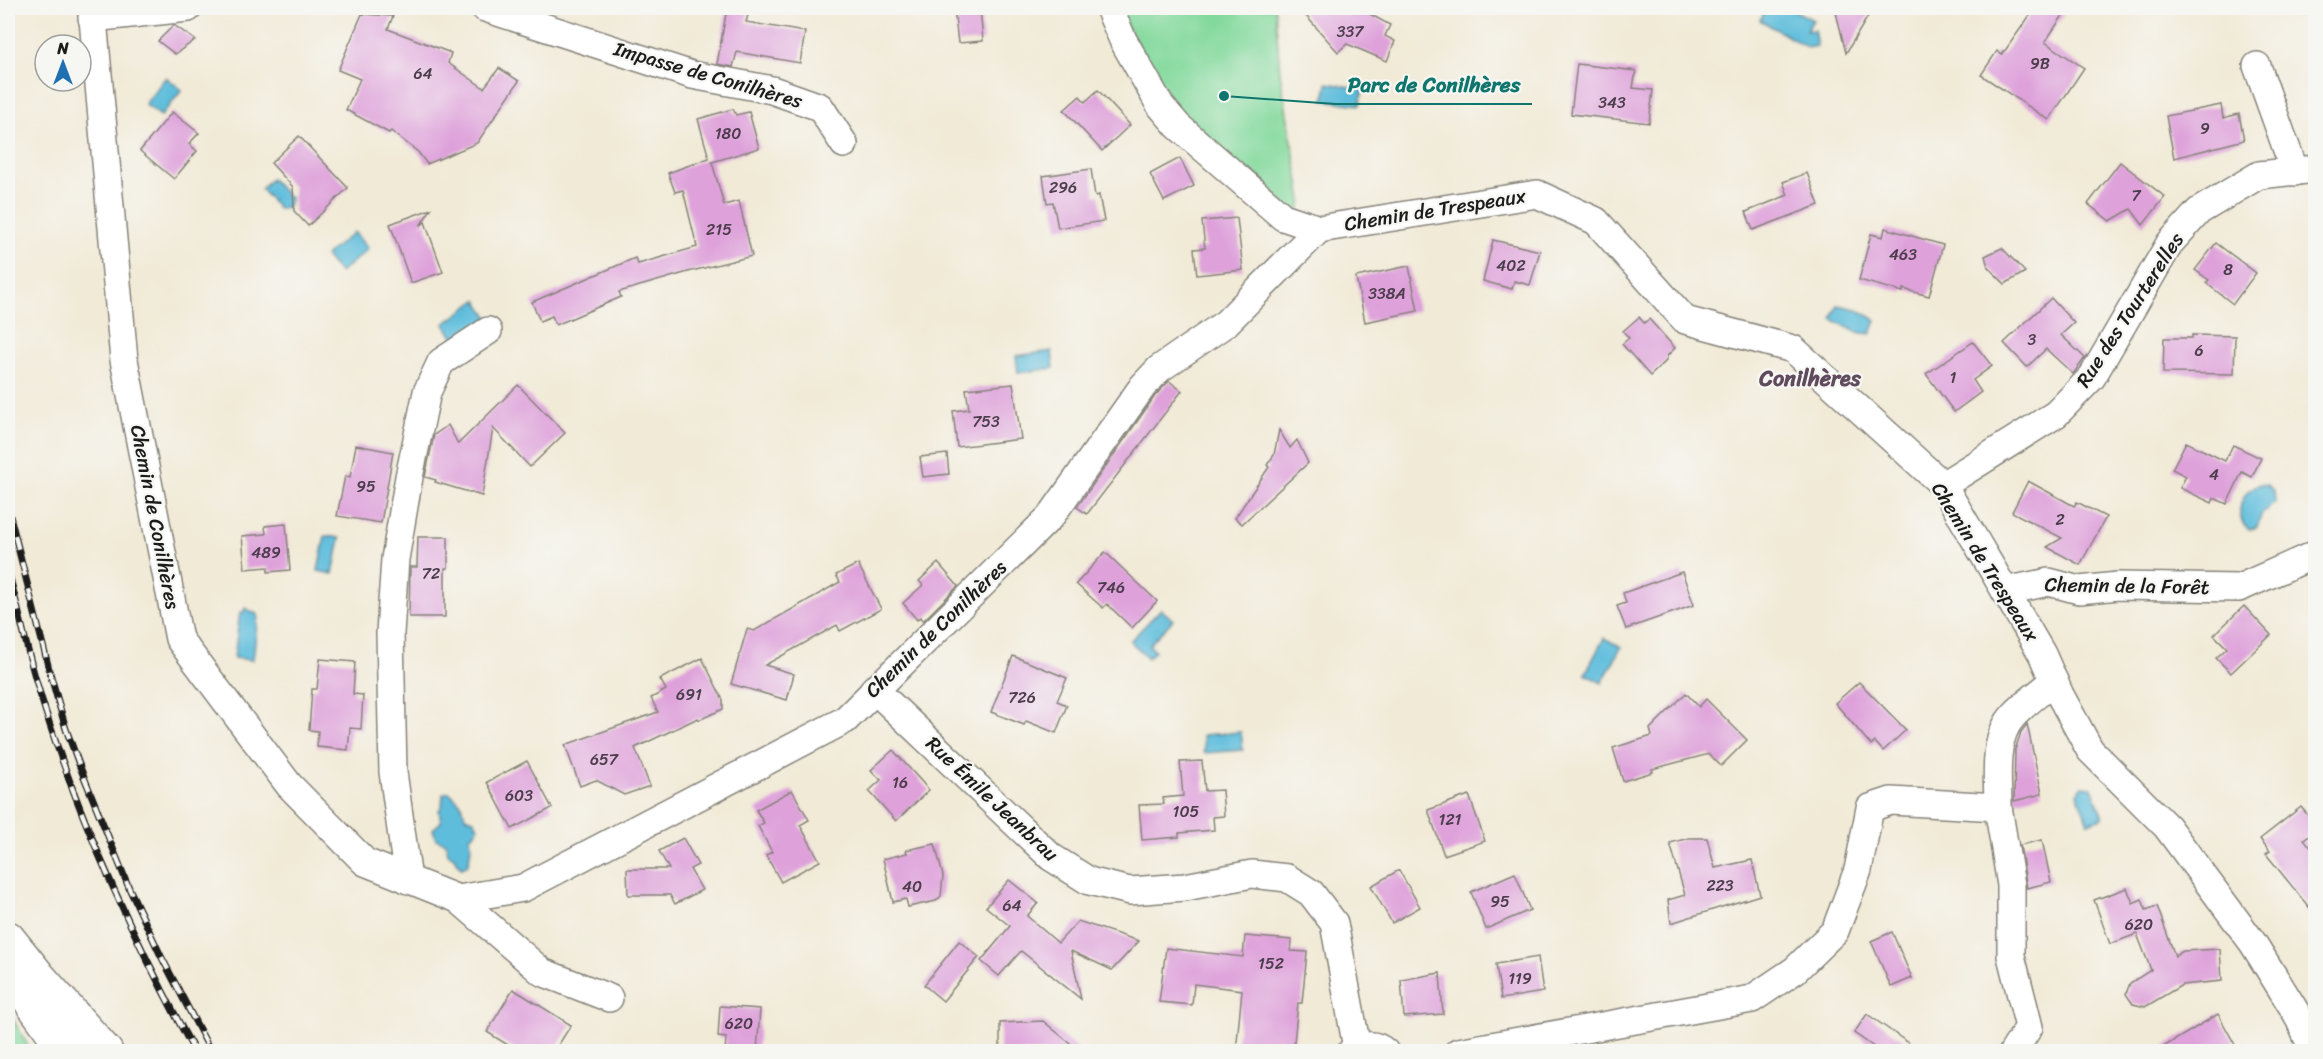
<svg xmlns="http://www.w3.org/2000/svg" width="2323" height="1059" font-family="Sriracha,sans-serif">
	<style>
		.green { fill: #83d99c; stroke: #507a5c; stroke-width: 1.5 }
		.water { fill: #5ebddc; stroke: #3d6c7c; stroke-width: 1.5 }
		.building { fill: #dea1da }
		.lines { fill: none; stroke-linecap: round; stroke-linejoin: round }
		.minor-casing { stroke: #86837a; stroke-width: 30 }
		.tertiary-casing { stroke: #86837a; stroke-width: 36 }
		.secondary-casing { stroke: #86837a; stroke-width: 36 }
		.minor { stroke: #fff; stroke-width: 27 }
		.tertiary { stroke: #fff; stroke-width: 33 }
		.secondary { stroke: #fff; stroke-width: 33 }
		.rail-casing { stroke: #1c1c1c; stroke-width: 7 }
		.rail { stroke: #f6f6f2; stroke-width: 4.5; stroke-dasharray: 14; stroke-linecap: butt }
		.labels { text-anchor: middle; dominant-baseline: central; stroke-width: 4.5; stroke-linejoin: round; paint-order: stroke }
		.number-label { font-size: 16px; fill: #4c3d4c }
		.street-label { font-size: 20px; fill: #1c1c1c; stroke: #f6f6f2 }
		.quarter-label { font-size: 22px; font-weight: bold; fill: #604b5e; stroke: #f6f6f2 }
		.leader { fill: none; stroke: #0f766e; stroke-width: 2 }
		.callout-dot { fill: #0f766e; stroke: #f6f6f2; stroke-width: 2 }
		.callout-label { font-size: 21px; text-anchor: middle; font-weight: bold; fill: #0f766e; stroke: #f6f6f2; stroke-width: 4.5; stroke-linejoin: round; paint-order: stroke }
	</style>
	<rect width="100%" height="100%" fill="#f6f6f2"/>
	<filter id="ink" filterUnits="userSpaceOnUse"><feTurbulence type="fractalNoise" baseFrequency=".0167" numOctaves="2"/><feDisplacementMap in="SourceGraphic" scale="12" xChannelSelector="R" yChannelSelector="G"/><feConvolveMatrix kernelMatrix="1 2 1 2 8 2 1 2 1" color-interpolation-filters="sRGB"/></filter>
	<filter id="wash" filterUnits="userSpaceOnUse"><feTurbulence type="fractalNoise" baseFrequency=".008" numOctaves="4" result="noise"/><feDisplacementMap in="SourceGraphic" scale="24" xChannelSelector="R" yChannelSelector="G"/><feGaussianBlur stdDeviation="1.35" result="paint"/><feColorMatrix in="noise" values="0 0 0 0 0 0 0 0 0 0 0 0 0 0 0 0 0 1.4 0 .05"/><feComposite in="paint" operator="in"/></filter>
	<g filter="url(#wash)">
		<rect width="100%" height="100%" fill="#f1ead7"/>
		<g class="green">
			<path d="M1117 8H1275L1280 73 1302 200 1298 215 1176 114Z"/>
			<path d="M8 1010 31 1051H8Z"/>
		</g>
		<g class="water">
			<path d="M1767 8H1790L1813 20 1806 31 1814 30 1817 46 1808 48 1760 20Z"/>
			<path d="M166 77 182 90 161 116 145 104Z"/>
			<path d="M1327 83 1363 89 1360 105 1324 100Z"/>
			<path d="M271 179 290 198 288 207 279 209 261 189Z"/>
			<path d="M354 232 368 249 340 273 325 256Z"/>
			<path d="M477 300 489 318 456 341 444 324Z"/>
			<path d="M1838 305 1857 309 1876 320 1871 334 1856 332 1832 319Z"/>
			<path d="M1052 351 1054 368 1018 373 1016 356Z"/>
			<path d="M2261 484 2267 485 2274 491 2275 503 2262 513 2257 527 2249 530C2232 517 2241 489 2261 484Z"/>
			<path d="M325 536 340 538 333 574 318 571Z"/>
			<path d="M245 608 258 615 253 660 234 658 240 612 243 613Z"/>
			<path d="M1161 609 1173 620 1149 645 1155 651 1148 658 1130 641Z"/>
			<path d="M1604 638 1621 647 1602 683 1585 674Z"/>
			<path d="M1241 732 1243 750 1204 753 1203 735Z"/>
			<path d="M2083 786 2092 787 2103 818 2088 823 2077 793Z"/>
			<path d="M449 792 462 805 465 817 474 820 478 827 474 834 470 836C472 847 471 855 467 866L461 868 453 856 448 854 446 843 436 839 433 829 441 822 439 810 442 807 443 794Z"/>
		</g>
		<g id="blocks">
			<g class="building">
				<path d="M727 8H750L746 22 805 32 800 63 737 52 733 67 717 64Z"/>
				<path d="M954 8H980L983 41 958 43Z"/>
				<path d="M1299 8H1359L1390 25 1385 36 1395 41 1387 61 1347 44 1338 52Z"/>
				<path d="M1835 8H1873L1846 53Z"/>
				<path d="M2035 8H2049L2064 14 2045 42 2084 68 2049 120 1981 75 1997 51 2002 55Z"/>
				<path d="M362 14 393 16 388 29 451 53 448 63 484 88 499 68 519 81 477 143 427 164 418 152 391 131 389 133 346 110 360 79 338 70Z"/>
				<path d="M174 25 195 40 175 54 158 41Z"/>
				<path d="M1577 64 1636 71 1633 88 1653 90 1649 123 1571 114Z"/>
				<path d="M1098 90 1130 125 1102 151 1064 110 1080 96 1085 102Z"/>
				<path d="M2221 105 2223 118 2239 114 2244 140 2174 158 2166 116Z"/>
				<path d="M733 109 736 115 749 112 759 148 712 162 724 205 739 201 752 256 688 272 619 292 621 297 556 325 552 316 540 321 532 302 635 258 638 264 697 247 683 190 675 192 668 173 709 158 698 119Z"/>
				<path d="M172 112 199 133 189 144 197 151 174 179 140 151Z"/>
				<path d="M299 136 348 188 308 226 294 211 293 187 271 163Z"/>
				<path d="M1180 158 1194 186 1164 201 1150 174Z"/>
				<path d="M2120 162 2165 197 2143 225 2131 209 2110 221 2088 204Z"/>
				<path d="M1091 169 1095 196 1099 195 1104 221 1058 228 1053 202 1047 203 1043 176Z"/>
				<path d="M1807 173 1819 205 1753 230 1746 212 1788 195 1783 182Z"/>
				<path d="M431 209 420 226 425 222 443 272 411 283 390 224Z"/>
				<path d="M1237 218 1243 270 1197 275 1194 249 1205 248 1202 221Z"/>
				<path d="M1885 228 1943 245 1929 296 1903 289V292L1859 280 1871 234 1883 237Z"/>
				<path d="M1493 240 1540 251 1530 285 1514 281 1512 289 1483 281Z"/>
				<path d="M2216 243 2256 273 2233 304 2206 283 2209 280 2195 270Z"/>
				<path d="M2002 248 2025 272 2005 284 1988 267 1985 256Z"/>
				<path d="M1409 266 1418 311 1365 322 1356 277Z"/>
				<path d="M2051 298 2074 323 2061 335 2085 358 2073 374 2046 349 2027 367 2004 343Z"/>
				<path d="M1639 317 1644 323 1649 319 1675 348 1668 355 1665 362 1650 376 1622 344 1629 338 1623 331Z"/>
				<path d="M2192 335 2235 336 2234 374 2163 373 2164 338H2192Z"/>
				<path d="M1973 342 1992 366 1973 380 1981 392 1954 412 1926 374Z"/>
				<path d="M1169 381 1182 391 1087 514 1077 507 1155 396Z"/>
				<path d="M1013 384 1021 439 957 447 953 411 969 409 966 389Z"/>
				<path d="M518 385 565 433 530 467 493 428 482 496 435 482 436 480 425 477 434 435 448 425 458 444Z"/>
				<path d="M1279 430 1290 448 1297 440 1308 463 1242 524 1235 518 1269 467 1267 465 1274 455Z"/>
				<path d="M2186 442 2225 461 2233 445 2261 458 2252 477 2242 472 2227 504 2214 498 2212 503 2180 488 2186 476 2172 469Z"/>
				<path d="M356 445 393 452 381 523 337 516 345 476 350 477Z"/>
				<path d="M947 454 949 474 923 477 920 457Z"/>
				<path d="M2028 481 2074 506 2077 502 2106 517 2080 565 2047 547 2062 538 2012 512Z"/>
				<path d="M286 524 290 570 268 572V567L245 569 242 536 266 534 265 526Z"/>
				<path d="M418 537H448V568H445V617H409L410 567H417Z"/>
				<path d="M1105 552 1157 601 1132 628 1107 604 1103 608 1076 584Z"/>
				<path d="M938 563 958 586 923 621 920 617 917 620 903 603 923 585 919 581Z"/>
				<path d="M858 564 881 609 840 631 837 625 765 665 794 674 787 700 731 684 747 629 754 631 840 582 836 575Z"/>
				<path d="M1682 572 1694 605 1626 629 1617 606 1626 603 1623 593Z"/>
				<path d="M2244 606 2271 635 2231 673 2216 658 2227 648 2214 635Z"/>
				<path d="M1013 656 1067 678 1057 701 1067 705 1056 733 1026 721 1024 725 991 712Z"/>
				<path d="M702 658 723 700V709L699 720 698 718 635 748 650 786 624 795 596 780 580 786 565 745 658 712 651 698 666 690 660 679Z"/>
				<path d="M320 659 355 662 353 694 363 695 361 729 350 728 348 750 317 747 318 731 309 730 312 689H317Z"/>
				<path d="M1859 682 1906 730 1883 751 1875 742 1871 745 1835 703Z"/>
				<path d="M1686 693 1699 707 1706 699 1747 740 1721 766 1709 754 1652 769 1653 772 1623 781 1613 748 1652 736 1650 729Z"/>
				<path d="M2027 724 2042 794 2014 801 2015 750 2021 732Z"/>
				<path d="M893 750 929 790 896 821 869 791 881 780 871 770Z"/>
				<path d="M527 761 552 808 512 829 487 782Z"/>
				<path d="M1202 761 1205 791 1222 790 1224 816 1213 817 1214 830 1179 833V837L1142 840 1139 805 1164 804 1163 798 1183 796 1180 762Z"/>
				<path d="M792 790 809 820 800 825 820 861 781 882 766 855 772 852 758 826 764 823 756 810Z"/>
				<path d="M1469 795 1485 841 1444 855 1428 810Z"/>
				<path d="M2301 807 2316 825V830L2304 839 2316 854V916L2266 854 2270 851 2260 839Z"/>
				<path d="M683 838 698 865 690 869 702 890 675 904 670 895H628L627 869H669L659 851Z"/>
				<path d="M1689 838H1707L1715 868 1752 860 1760 895 1671 923 1668 900 1685 895 1670 843Z"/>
				<path d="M2042 840 2051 882 2027 888 2020 845Z"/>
				<path d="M935 844 943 876 941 896 936 901 908 907 906 899 893 902 883 859 907 853 906 850Z"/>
				<path d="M1399 870 1420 907 1392 923 1371 886Z"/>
				<path d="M1515 873 1530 910 1486 929 1471 892Z"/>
				<path d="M1009 880 1038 903 1027 916 1058 943 1078 921 1139 941 1112 970 1071 951 1081 999 1021 951 999 976 981 961 1010 926 986 907Z"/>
				<path d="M2127 888 2133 903 2142 899 2146 910 2157 906 2175 956 2183 951 2220 949 2222 981 2182 985 2145 1007 2133 1004 2126 994 2130 983 2151 970 2137 934 2110 944 2094 900Z"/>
				<path d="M1892 932 1912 978 1891 987 1871 941Z"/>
				<path d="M1245 936 1292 940 1291 951 1307 952 1302 1003H1298L1293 1052H1236L1242 990 1194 984 1192 1005 1159 1002 1166 948 1243 957Z"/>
				<path d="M959 941 979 957 943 1001 924 985Z"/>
				<path d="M1538 957 1543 992 1501 999 1496 964Z"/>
				<path d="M1440 973 1443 1014 1404 1017 1401 980Z"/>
				<path d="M513 989 571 1025 554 1052H519L487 1032Z"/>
				<path d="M720 1006 760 1009 757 1052H725L726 1038 718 1037Z"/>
				<path d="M1867 1014 1921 1052H1881L1854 1033Z"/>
				<path d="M2218 1014 2239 1052H2155Z"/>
				<path d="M1043 1021 1081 1052H1000V1023Z"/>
			</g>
		</g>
	</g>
	<g filter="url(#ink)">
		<use href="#blocks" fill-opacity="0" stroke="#86837a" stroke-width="1.5"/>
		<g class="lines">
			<g class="minor-casing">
				<g id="minor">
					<path d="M92 8 124 360 179 639 289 785 365 862 458 899 523 888 845 720 1051 516 1143 386 1159 369 1226 323 1319 229"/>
					<path d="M485 8 692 75 772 90 820 107 844 144"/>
					<path d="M1109 8 1123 40 1160 105 1178 126 1283 217 1319 229 1537 194 1596 221 1685 320 1793 349 1943 485 2042 654 2060 695 2090 750 2167 827 2253 943 2297 1014 2314 1052"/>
					<path d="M92 18 188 8"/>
					<path d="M2257 66 2295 172"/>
					<path d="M1943 485 2056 414 2092 377 2170 243 2199 211 2259 175 2316 169"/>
					<path d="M2005 591 2049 582 2079 590 2118 586 2239 588 2316 554"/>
					<path d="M874 689 1051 857 1089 881 1130 891 1185 887 1252 874 1287 878 1311 893 1334 923 1357 1048"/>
					<path d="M1998 807C1998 778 1992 738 2014 715 2026 702 2041 692 2054 681"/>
					<path d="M408 880 393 772 390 633 395 559 409 477 427 392 441 362 488 331"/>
					<path d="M458 899 542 972 609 998"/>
					<path d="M1351 1052C1363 1045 1374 1042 1385 1052"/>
					<path d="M1458 1052 1752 999 1795 970 1835 931 1858 870 1870 808 1891 801 1998 807 2011 885V956L2029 1027 2013 1052"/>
				</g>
			</g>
			<g class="tertiary-casing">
				<path id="tertiary" d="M8 938 41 979 106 1052"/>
			</g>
			<g class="secondary-casing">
				<path id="secondary" d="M8 970 67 1052"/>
			</g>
			<use href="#minor" class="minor"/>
			<use href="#tertiary" class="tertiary"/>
			<use href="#secondary" class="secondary"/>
			<g class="rail-casing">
				<g id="rail">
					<path d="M8 508 50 673 66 729 80 767 129 888 161 956 211 1052"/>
					<path d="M8 571C18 606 25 642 35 677 73 807 130 933 195 1052"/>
				</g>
			</g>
			<use href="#rail" class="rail"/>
		</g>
	</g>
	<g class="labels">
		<g class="number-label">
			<text x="1350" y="31">337</text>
			<text x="2040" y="63">9B</text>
			<text x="423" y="73">64</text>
			<text x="1612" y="102">343</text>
			<text x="2205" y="128">9</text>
			<text x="728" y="133">180</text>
			<text x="1063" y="187">296</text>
			<text x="2136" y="195">7</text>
			<text x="719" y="229">215</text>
			<text x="1903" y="254">463</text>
			<text x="1511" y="265">402</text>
			<text x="2228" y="269">8</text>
			<text x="1387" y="293">338A</text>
			<text x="2032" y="339">3</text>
			<text x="2199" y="350">6</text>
			<text x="1953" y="377">1</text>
			<text x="986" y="421">753</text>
			<text x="2214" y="474">4</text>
			<text x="366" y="486">95</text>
			<text x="2060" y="519">2</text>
			<text x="266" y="552">489</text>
			<text x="431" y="573">72</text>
			<text x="1111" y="587">746</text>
			<text x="689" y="694">691</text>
			<text x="1022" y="697">726</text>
			<text x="604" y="759">657</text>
			<text x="900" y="782">16</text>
			<text x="519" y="795">603</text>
			<text x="1186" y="811">105</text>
			<text x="1450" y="819">121</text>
			<text x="1720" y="885">223</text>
			<text x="912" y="886">40</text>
			<text x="1500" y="901">95</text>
			<text x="1012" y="905">64</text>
			<text x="2139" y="924">620</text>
			<text x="1271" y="963">152</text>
			<text x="1520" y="978">119</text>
			<text x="739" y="1023">620</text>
		</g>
		<g class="street-label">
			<text transform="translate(708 75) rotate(16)">Impasse de Conilhères</text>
			<text transform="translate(1435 210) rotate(-9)">Chemin de Trespeaux</text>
			<text transform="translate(2130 310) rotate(-57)">Rue des Tourterelles</text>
			<text transform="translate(155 517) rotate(79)">Chemin de Conilhères</text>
			<text transform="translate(1985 562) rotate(58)">Chemin de Trespeaux</text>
			<text transform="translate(2127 586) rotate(1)">Chemin de la Forêt</text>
			<text transform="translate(936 629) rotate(-44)">Chemin de Conilhères</text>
			<text transform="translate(992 799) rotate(43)">Rue Émile Jeanbrau</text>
		</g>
		<g class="quarter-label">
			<text x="1810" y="378">Conilhères</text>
		</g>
	</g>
	<path class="leader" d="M1224 96L1335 104H1532"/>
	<circle class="callout-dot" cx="1224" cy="96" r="6"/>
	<g class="callout-label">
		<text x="1434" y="92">Parc de Conilhères</text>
	</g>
	<rect width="2323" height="1059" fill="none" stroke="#f6f6f2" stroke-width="30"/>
	<g transform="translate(63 63)"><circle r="28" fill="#f6f6f2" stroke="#9f9f9c" stroke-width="1.5"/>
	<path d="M0-4.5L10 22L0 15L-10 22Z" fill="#1f6fb2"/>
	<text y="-9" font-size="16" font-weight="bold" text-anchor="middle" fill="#1c1c1c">N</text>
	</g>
</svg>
